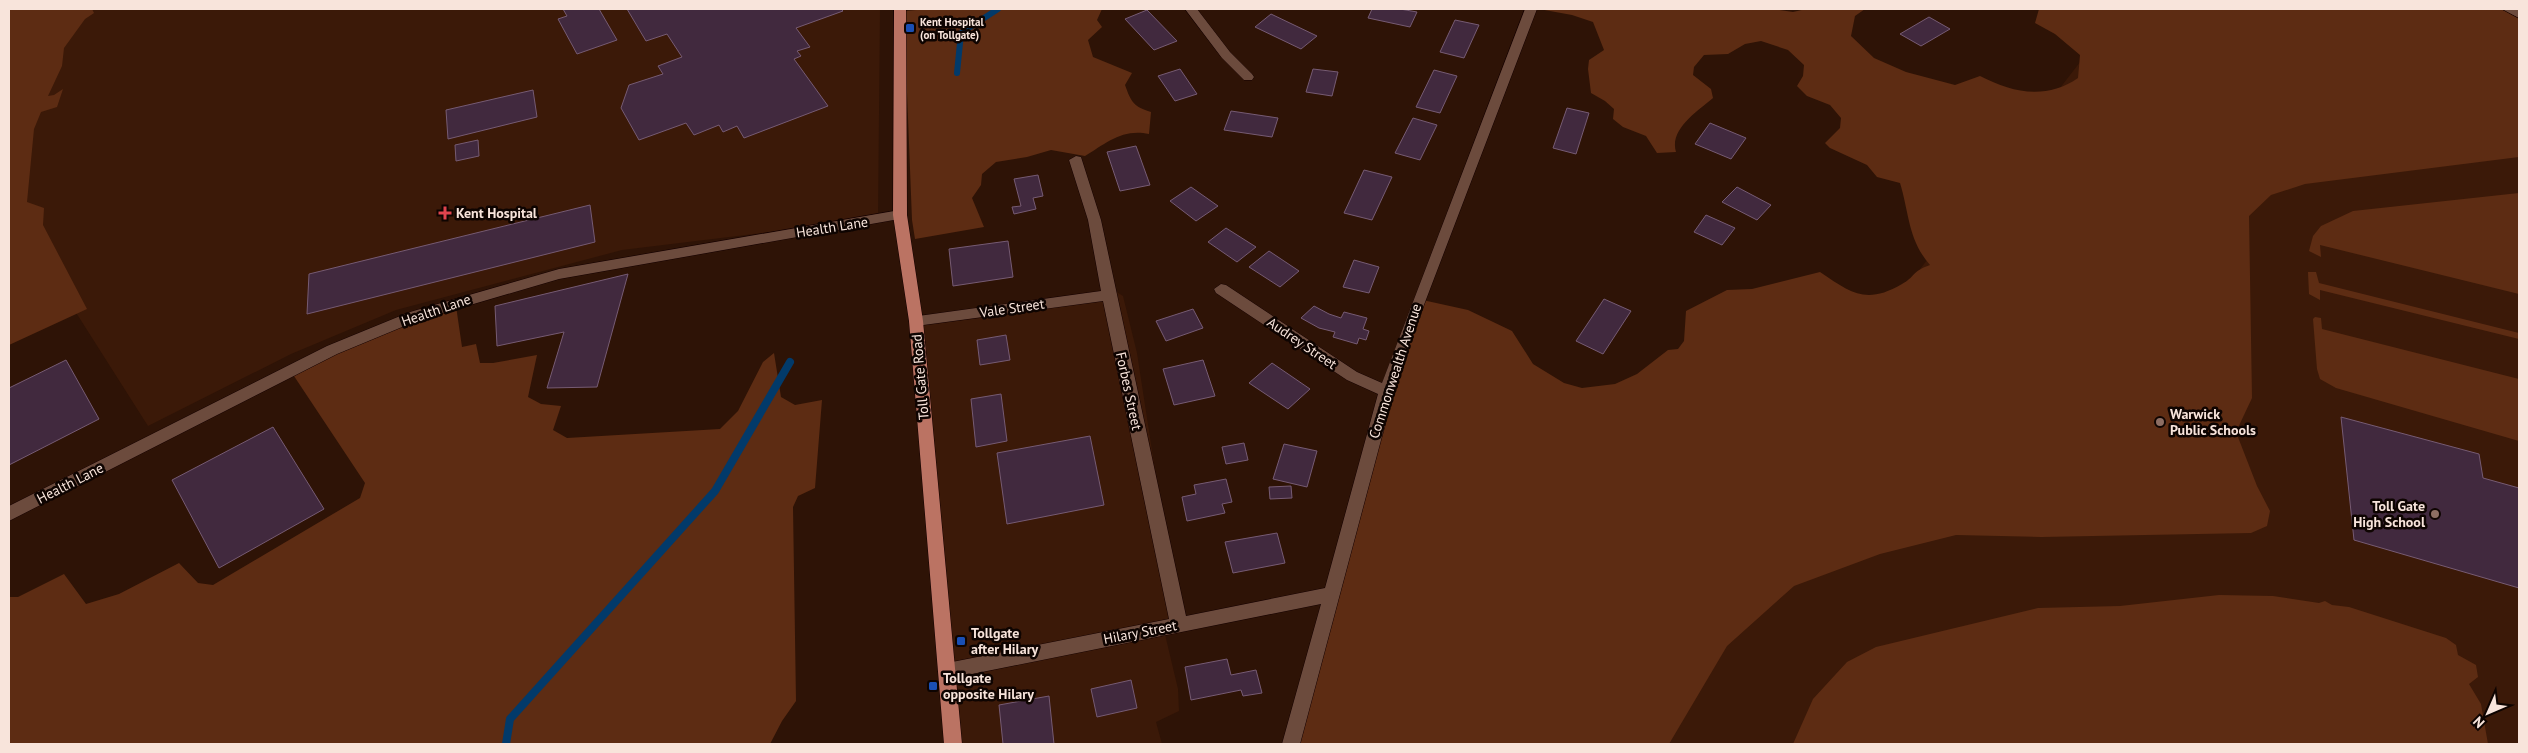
<svg xmlns="http://www.w3.org/2000/svg" width="2528" height="753" font-family="'PT Sans',sans-serif">
	<style>
		.built { fill: #3b1908 }
		.green { fill: #5d2c13 }
		.lines { fill: none; stroke-linecap: round; stroke-linejoin: round }
		.stream-far1 { stroke: #023a6a; stroke-width: 6 }
		.stream { stroke: #023a6a; stroke-width: 8 }
		.building { fill: #41293e; stroke: #765b73 }
		.minor-casing { stroke: #150100; stroke-width: 1 }
		.major-casing { stroke: #150100; stroke-width: 1 }
		.minor { fill: #6c4b3d; fill-rule: evenodd }
		.major { fill: #bb7363; fill-rule: evenodd }
		.transit-dot { fill: #1a4fb4; stroke: #0e0401; stroke-width: 2 }
		.health-dot { fill: #e0444e; stroke: #0e0401; stroke-width: 2 }
		.education-dot { fill: #8d6e63; stroke: #0e0401; stroke-width: 2 }
		.labels { text-anchor: middle; dominant-baseline: central; stroke-width: 5; stroke-linejoin: round; paint-order: stroke }
		.far-poi-label { font-size: 11px; font-weight: bold; fill: #f8e4db; stroke: #0e0401; text-anchor: start }
		.poi-label { font-size: 14px; font-weight: bold; fill: #f8e4db; stroke: #0e0401; text-anchor: start }
		.street-label { font-size: 14px; fill: #f8e4db; stroke: #0e0401 }
	</style>
	<rect width="100%" height="100%" fill="#2e1306"/>
	<g class="built">
		<path d="M28 9H880L878 219 622 250 396 310 291 354 148 426 9 207V40Z"/>
		<path d="M2121 9H2519V744H1312L1730 515Z"/>
		<path d="M1112 289 1123 296 1137 353 1155 470 1182 616 1163 626 1178 689 1179 711 1156 722 1162 744H950L920 323 1077 294Z"/>
	</g>
	<g class="green">
		<path d="M9 9H92L94 13 85 19 64 48 62 66 48 96 54 95 63 89 57 107 41 112 34 129 27 202 44 208 43 225 87 309 9 345Z"/>
		<path d="M928 9H1102L1097 20 1102 27 1088 40 1093 57 1132 73 1125 85C1131 102 1134 107 1151 112L1149 134C1123 128 1106 143 1085 156L1051 150 1027 157 996 162 982 174 981 185 972 198 984 227 915 239 912 220 904 16 905 11Z"/>
		<path d="M1539 9H1773L1793 12 1806 9H1865L1855 16 1851 36 1874 58 1906 72 1955 85 1980 76C2013 93 2046 100 2078 78L2080 55 2055 34 2035 23 2039 9H2519V157L2305 184 2271 195 2249 216 2252 398 2236 432 2257 486 2270 511 2267 526 2251 533 2041 537 1956 535 1880 554 1794 586 1727 646 1669 744H1287L1326 605 1418 299 1468 310 1512 331 1533 364 1564 383 1582 388 1615 384 1637 374 1668 350 1678 349 1684 341 1686 311 1727 290 1752 289 1820 272C1851 293 1866 305 1902 284 1914 278 1912 271 1930 265 1908 240 1909 212 1900 183L1877 177 1867 165 1830 148 1825 143 1840 128 1841 118 1830 105 1807 96 1797 86 1803 76 1804 65 1788 50 1761 41 1745 44 1728 54 1704 55 1694 67 1693 75 1711 89 1713 98C1698 111 1669 129 1676 152L1657 153 1646 136 1623 127 1613 119 1614 109 1605 101 1591 93 1588 69 1589 60 1604 50 1593 22 1572 15Z"/>
		<path d="M2519 193V294L2320 245 2321 257 2309 251 2313 236 2321 226 2353 211Z"/>
		<path d="M2308 272H2316L2319 283 2519 333V339L2320 290V300L2309 294Z"/>
		<path d="M456 306 462 347 476 344 480 363H493L537 355 528 397 541 404 561 406 553 430 567 438 720 429 738 411 763 362 774 353 781 397 795 405 822 400 815 488 798 496 793 507 796 701 782 721 770 744H9V597H18L64 574 86 604 119 594 179 563 198 583 213 585 360 498 365 483 290 370 381 330Z"/>
		<path d="M2315 317 2321 318 2322 329 2519 379V441L2336 388 2320 379 2317 369 2313 319Z"/>
		<path d="M2219 595 2273 596 2319 603 2325 601 2332 605 2349 607 2446 638 2456 645 2458 655 2476 665 2478 677 2469 684 2481 704 2488 744H1793L1813 699 1847 662 1876 647 2038 608 2120 606Z"/>
	</g>
	<g class="lines">
		<path class="stream-far1" d="M957 73 961 33 998 9"/>
		<path class="stream" d="M506 744 510 719 715 491 790 362"/>
	</g>
	<g class="building">
		<path d="M563 9H599L617 40 577 54 558 19 567 16Z"/>
		<path d="M627 9H841L843 11 796 28 810 47 797 51 801 56 794 59 828 106 744 138 737 126 723 132 719 125 694 135 686 123 639 140 621 108 629 85 663 74 658 66 682 57 667 34 646 41Z"/>
		<path d="M1372 9H1400L1417 12 1410 27 1368 18Z"/>
		<path d="M1147 10 1177 41 1154 50 1125 19Z"/>
		<path d="M1271 14 1317 36 1301 49 1255 27Z"/>
		<path d="M1929 17 1950 29 1921 46 1900 34Z"/>
		<path d="M1455 20 1479 25 1464 58 1440 52Z"/>
		<path d="M1180 69 1197 94 1175 101 1158 76Z"/>
		<path d="M1313 69 1338 72 1332 96 1306 92Z"/>
		<path d="M1434 70 1457 76 1440 113 1416 107Z"/>
		<path d="M533 90 537 117 448 139 446 110Z"/>
		<path d="M1567 108 1589 113 1576 154 1553 148Z"/>
		<path d="M1231 111 1278 118 1272 137 1224 130Z"/>
		<path d="M1413 118 1437 125 1420 160 1395 153Z"/>
		<path d="M1710 123 1746 138 1731 159 1695 144Z"/>
		<path d="M478 140 479 156 456 161 455 145Z"/>
		<path d="M1136 146 1150 185 1120 191 1107 152Z"/>
		<path d="M1364 170 1392 177 1372 220 1344 213Z"/>
		<path d="M1038 175 1043 196 1033 198 1036 209 1014 214 1012 207 1021 206 1014 179Z"/>
		<path d="M1191 187 1218 206 1196 221 1170 201Z"/>
		<path d="M1737 187 1771 205 1757 220 1722 202Z"/>
		<path d="M590 205 595 242 307 314 309 274Z"/>
		<path d="M1706 215 1735 228 1722 245 1694 232Z"/>
		<path d="M1226 228 1256 247 1237 262 1208 242Z"/>
		<path d="M1008 241 1013 277 953 286 949 249Z"/>
		<path d="M1269 251 1299 271 1280 287 1249 267Z"/>
		<path d="M1354 260 1379 267 1369 293 1343 287Z"/>
		<path d="M628 274 597 387 547 388 564 332 497 346 495 306Z"/>
		<path d="M1604 299 1631 311 1603 354 1576 341Z"/>
		<path d="M1314 306 1329 314 1341 318 1344 312 1367 318 1363 329 1369 331 1366 340 1359 338 1357 344 1333 337 1335 332 1319 328 1301 318Z"/>
		<path d="M1193 309 1203 328 1166 341 1156 321Z"/>
		<path d="M1006 335 1010 360 980 365 977 340Z"/>
		<path d="M66 360 99 419 9 465V388Z"/>
		<path d="M1203 360 1215 396 1174 405 1163 369Z"/>
		<path d="M1272 363 1310 389 1288 409 1249 383Z"/>
		<path d="M1001 394 1007 441 976 447 971 399Z"/>
		<path d="M2341 417 2479 454 2483 478 2519 488V588L2354 540Z"/>
		<path d="M273 427 324 509 219 568 172 480Z"/>
		<path d="M1090 436 1104 505 1007 524 997 453Z"/>
		<path d="M1244 443 1248 460 1226 464 1222 447Z"/>
		<path d="M1284 444 1317 451 1307 487 1273 479Z"/>
		<path d="M1226 479 1232 502 1222 504 1225 513 1187 521 1182 497 1196 494 1194 485Z"/>
		<path d="M1291 486 1292 498 1270 499 1269 487Z"/>
		<path d="M1277 533 1285 563 1233 573 1225 542Z"/>
		<path d="M1227 659 1231 675 1256 670 1262 693 1243 696 1241 690 1191 700 1185 667Z"/>
		<path d="M1131 680 1137 708 1097 717 1091 689Z"/>
		<path d="M1049 696 1054 744H1003L999 705Z"/>
	</g>
	<g class="lines">
		<g class="minor-casing">
			<g id="minor">
				<path d="M1185 9H1197L1230 52 1252 74 1254 77 1252 80H1244L1222 58Z"/>
				<path d="M1525 9H1537L1401 365 1300 744H1282L1321 604 947 679 941 677 938 671 941 665 947 663 1169 619 1103 301 916 326 911 325 909 321 911 317 1101 291 1088 220 1069 160 1076 156 1081 157 1101 220 1186 616 1325 588 1378 394 1347 380 1216 293 1214 289 1221 284 1226 285 1357 372 1382 383Z"/>
				<path d="M2502 9 2519 10V18Z"/>
				<path d="M900 210 907 215 905 218 559 279 419 320 337 354 9 521V506L327 346 410 312 559 269Z"/>
			</g>
		</g>
		<g class="major-casing">
			<path id="major" d="M894 9H906L907 215 923 321 962 744H944L909 321 893 215Z"/>
		</g>
		<use href="#minor" class="minor"/>
		<use href="#major" class="major"/>
	</g>
	<g class="transit-dot">
		<rect x="905" y="23" width="10" height="10" rx="2.5"/>
		<rect x="956" y="636" width="10" height="10" rx="2.5"/>
		<rect x="928" y="681" width="10" height="10" rx="2.5"/>
	</g>
	<path class="health-dot" d="M442.5 205.5h5v5h5v5h-5v5h-5v-5h-5v-5h5z"/>
	<g class="education-dot">
		<circle cx="2160" cy="422" r="5"/>
		<circle cx="2435" cy="514" r="5"/>
	</g>
	<g class="labels">
		<g class="far-poi-label">
			<text x="920" y="22">Kent Hospital<tspan x="920" dy="13">(on Tollgate)</tspan></text>
		</g>
		<g class="poi-label">
			<text x="456" y="213">Kent Hospital</text>
			<text x="2170" y="414">Warwick<tspan x="2170" dy="16">Public Schools</tspan></text>
			<text x="2425" y="506" text-anchor="end">Toll Gate<tspan x="2425" dy="16">High School</tspan></text>
			<text x="971" y="633">Tollgate<tspan x="971" dy="16">after Hilary</tspan></text>
			<text x="943" y="678">Tollgate<tspan x="943" dy="16">opposite Hilary</tspan></text>
		</g>
		<g class="street-label">
			<text transform="translate(832 227) rotate(-9)">Health Lane</text>
			<text transform="translate(1012 308) rotate(-8)">Vale Street</text>
			<text transform="translate(436 310) rotate(-19)">Health Lane</text>
			<text transform="translate(1302 343) rotate(34)">Audrey Street</text>
			<text transform="translate(1395 371) rotate(-72)">Commonwealth Avenue</text>
			<text transform="translate(920 377) rotate(-95)">Toll Gate Road</text>
			<text transform="translate(1129 391) rotate(78)">Forbes Street</text>
			<text transform="translate(70 483) rotate(-27)">Health Lane</text>
			<text transform="translate(1140 632) rotate(-11)">Hilary Street</text>
		</g>
	</g>
	<rect width="2528" height="753" fill="none" stroke="#f8e4db" stroke-width="20"/>
	<g transform="translate(2488 713) rotate(225)" stroke="#0e0401" stroke-width="4" paint-order="stroke">
	<path d="M0-4L9 19L0 12L-9 19Z" fill="#f8e4db"/>
	<text y="-8" font-size="14" font-weight="bold" text-anchor="middle" fill="#f8e4db">N</text>
	</g>
</svg>
